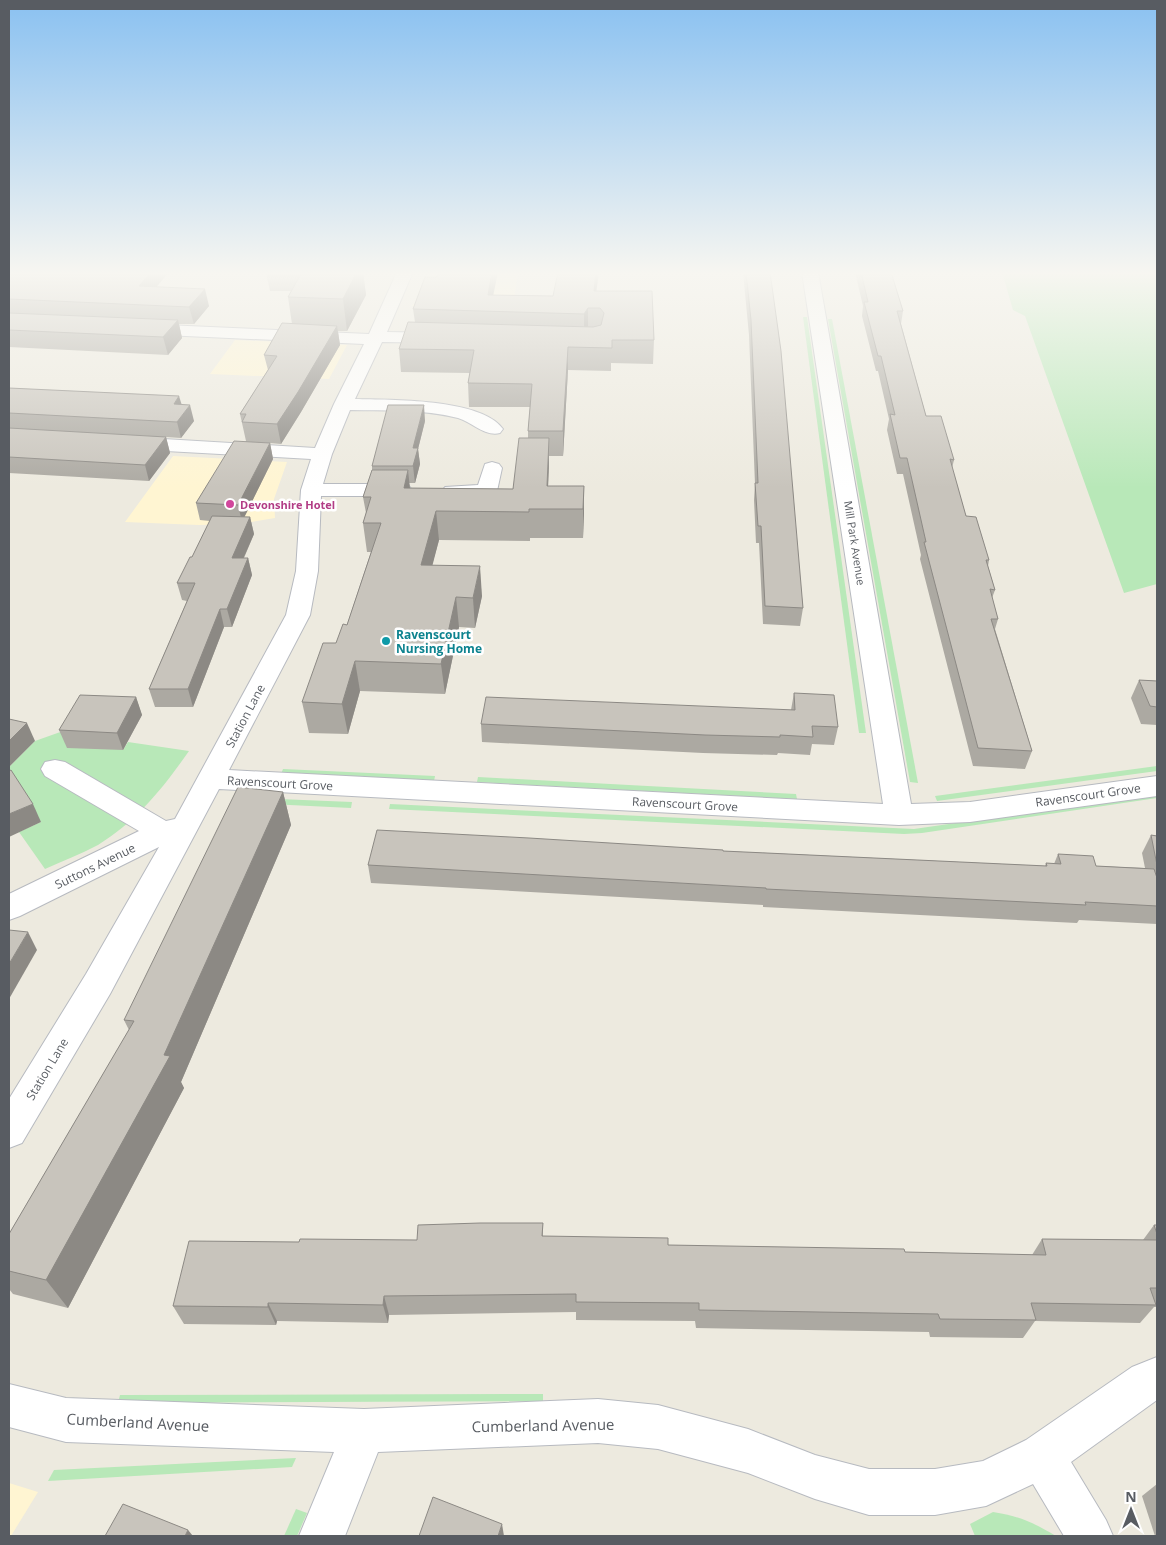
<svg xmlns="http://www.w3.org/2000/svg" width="1166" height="1545" font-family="'Open Sans',sans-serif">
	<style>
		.commercial { fill: #fff5d2 }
		.green { fill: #b8e8b8 }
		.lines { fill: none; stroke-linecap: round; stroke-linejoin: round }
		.minor-casing { stroke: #b7bac0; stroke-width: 2 }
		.minor { fill: #fff; fill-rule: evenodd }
		.wall { fill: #aca9a2 }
		.shaded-wall { fill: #8c8984 }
		.building { fill: #c8c4bc; stroke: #8c8984 }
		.hotel-dot { fill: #d1479c; stroke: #fff; stroke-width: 2 }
		.culture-dot { fill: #0f9aa8; stroke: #fff; stroke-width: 2 }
		.labels { text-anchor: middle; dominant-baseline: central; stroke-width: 5; stroke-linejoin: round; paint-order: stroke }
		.far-hotel-label { font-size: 11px; font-weight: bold; fill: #b23c85; stroke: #fff; text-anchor: start }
		.far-street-label { font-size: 11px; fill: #585c62; stroke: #fff }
		.culture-label { font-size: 12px; font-weight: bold; fill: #0d838f; stroke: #fff; text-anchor: start }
		.street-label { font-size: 12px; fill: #585c62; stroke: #fff }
		.near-street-label { font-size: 15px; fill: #585c62; stroke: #fff }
	</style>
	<rect width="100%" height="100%" fill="#edeadf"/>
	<g class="commercial">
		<path d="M430 272H518L513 307 411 306 421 299Z"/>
		<path d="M235 340 347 345 329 379 210 374Z"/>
		<path d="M173 456 287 462 274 499 275 518 239 524 199 525 125 522Z"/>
		<path d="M9 1483 38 1492 11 1536H9Z"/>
	</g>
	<g class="green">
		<path d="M1002 272H1157V584L1124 593 1025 316 1013 310Z"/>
		<path d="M803 317H807L866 733H859Z"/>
		<path d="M828 319H832L918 783 910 782Z"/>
		<path d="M80 725 123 750 128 742 189 751C163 788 137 821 98 845 81 854 62 861 45 869L19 832 41 822 9 792V767L35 741Z"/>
		<path d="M1157 766V771L937 801 935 796Z"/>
		<path d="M283 769 435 776 434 781 281 774Z"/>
		<path d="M478 777 796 794 797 799 477 782Z"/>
		<path d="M1157 794V798L922 833 904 834 389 809 390 804 914 829Z"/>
		<path d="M253 798 352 802 351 808 251 803Z"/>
		<path d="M543 1394V1401L118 1403 120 1395Z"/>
		<path d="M296 1458 292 1467 48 1481 54 1470Z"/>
		<path d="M296 1509 307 1513 297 1536H284Z"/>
		<path d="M993 1512C1019 1516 1034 1523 1056 1536H975L970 1524Z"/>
	</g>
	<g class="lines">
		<g class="minor-casing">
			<g id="minor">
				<path d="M397 272H413L387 332 441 333 447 334 449 338 447 342 441 343 382 342 355 399C390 400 481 398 503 429L500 433C485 437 472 422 458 418 423 409 385 411 350 410L332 454 323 484H402L409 486 412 490 409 494 402 496H321L318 571 310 615 229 770 883 804 802 272H818L911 804 970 802 1157 776V796L970 822 899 825 219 789 110 994 22 1143 9 1148V1099L86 974 159 847 20 916 9 920V894L139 831 45 776 41 769 45 762 55 760 65 762 166 821 175 819 286 615 296 571 301 490 311 459 130 449 123 447 120 443 123 439 130 437 315 448 334 404 364 344 142 334 136 333 134 329 136 325 142 324 369 334Z"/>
				<path d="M492 462 499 464 502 468 497 491 494 495 487 497 445 495 442 491 445 487 478 485 485 464Z"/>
				<path d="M1157 1357V1400L1071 1462 1106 1520 1113 1536H1064L1033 1484 986 1506 935 1515H869L815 1499 748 1473 658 1449 598 1443 378 1452 345 1536H299L334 1452 66 1442 9 1427V1384L66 1398 364 1409 598 1399 658 1405 748 1429 815 1455 869 1469H935L983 1461 1026 1440 1132 1367Z"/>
			</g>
		</g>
		<use href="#minor" class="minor"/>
	</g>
	<g class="wall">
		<path d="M9 272 156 287 209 306 194 324H179L182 338 168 355 9 347Z"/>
		<path d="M267 272H363L366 295 347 331H338L340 345 301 412 281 444 270 443 273 459 244 517H250L254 534 244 558H248L252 575 232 627H224L193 707H155L149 689 187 601 182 600 177 583 192 557 210 521 200 520 196 503 246 441 240 414 268 370 264 355 292 324 288 297 291 291H270L266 273Z"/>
		<path d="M743 272H770L803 608 800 626 763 624 759 543H756L754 500 755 484 749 335Z"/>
		<path d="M855 272H891L903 311 901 324 926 416 954 460 952 468 966 516 989 560 988 566 995 590 992 598 998 619 995 629 1032 751 1025 769 973 766 920 559 921 555 903 474H897L887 430 889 419 878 371H876L862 316 863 306Z"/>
		<path d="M597 291 654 340 653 364 611 363V371L568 370 563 456H549L548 486H584L583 538H530V541L439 540 432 565 482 596 475 628 459 627 445 694 360 691 348 734 309 733 302 702 347 625 371 552H367L363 523 366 513 363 497 372 470V466L425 421 418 449 420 464 415 483H409L410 488 513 489 528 438V431L530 407H469L468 383 470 373 401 372 399 349 415 322 413 309 493 295 553 296Z"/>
		<path d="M9 388 182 404 194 421 181 438 166 437 170 453 149 481 9 473Z"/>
		<path d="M1139 680 1157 681V725L1141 724 1131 698Z"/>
		<path d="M794 693 838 727 834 745 812 744 810 755 778 753 777 755 703 753 482 742 481 724 791 710Z"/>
		<path d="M136 697 142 715 123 750 67 748 59 730Z"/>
		<path d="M283 792 291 825 181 1082 184 1088 68 1308 13 1294 9 1289V1234L129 1030 124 1020Z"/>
		<path d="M1151 835 1157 836V924L1079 920 1077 923 763 907V905L371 883 368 865 723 851 1045 866 1046 863 1054 864 1058 854 1096 866 1145 868 1142 853Z"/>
		<path d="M543 1223V1236L668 1245 905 1252 1032 1255 1042 1239 1143 1240 1154 1225H1157V1307H1154L1140 1323 1035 1321 1023 1338 930 1337 929 1332 696 1328 695 1321 576 1320V1312L389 1315 388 1323 277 1321 276 1325 184 1324 173 1306 299 1242 417 1240Z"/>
		<path d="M1157 1484V1536H1155L1142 1496Z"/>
	</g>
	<g class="shaded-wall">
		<path d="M151 272H169L143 303 139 286Z"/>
		<path d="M357 272H363L366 295 347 331 343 299Z"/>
		<path d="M492 272H498L490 311 488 295Z"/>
		<path d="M596 272H599L594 308V291Z"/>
		<path d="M205 289 209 306 194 324 189 307Z"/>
		<path d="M588 308V330L584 336V314Z"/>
		<path d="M178 320 182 338 168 355 163 337Z"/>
		<path d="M337 326 340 345 301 412 281 444 277 424Z"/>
		<path d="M568 347V370L563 456V431Z"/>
		<path d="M179 396 184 412 174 404Z"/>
		<path d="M190 405 194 421 181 438 177 422Z"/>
		<path d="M424 405 425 421 418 449 420 464 415 483 413 466V448Z"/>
		<path d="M166 437 170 453 149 481 145 465Z"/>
		<path d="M549 438V466L547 509V486Z"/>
		<path d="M270 443 273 459 242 522 238 505Z"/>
		<path d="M408 470 411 498 404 488Z"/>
		<path d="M584 486V514L583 538V509Z"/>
		<path d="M436 511 439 540 425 594 421 565Z"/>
		<path d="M250 517 254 534 236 575 232 558Z"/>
		<path d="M248 558 252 575 232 627 227 609Z"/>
		<path d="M480 566 482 596 475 628 473 598Z"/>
		<path d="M456 597 459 627 445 694 441 664Z"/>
		<path d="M220 609 224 627 193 707 188 689Z"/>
		<path d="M355 661 360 691 348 734 342 704Z"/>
		<path d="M136 697 142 715 123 750 117 733Z"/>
		<path d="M27 723 35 741 9 767V741Z"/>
		<path d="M283 792 291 825 181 1082 184 1088 68 1308 46 1280 164 1055Z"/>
		<path d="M33 804 41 822 9 837V814Z"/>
		<path d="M28 932 37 950 9 999V964Z"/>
		<path d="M384 1296 389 1315 388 1323 383 1305Z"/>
		<path d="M268 1303 277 1321 276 1325 268 1307Z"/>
		<path d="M502 1524 504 1536H498Z"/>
		<path d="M188 1530 193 1536H185Z"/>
	</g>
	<g class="building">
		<path d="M9 272H151L139 286 205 289 189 307 9 299Z"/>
		<path d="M267 272H302L301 273H266Z"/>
		<path d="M302 272H357L343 299 288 297Z"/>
		<path d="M438 272H492L488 295 553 296 558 272H596L594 291H652L654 340H612V348L568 347 563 431H528L532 384 468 383 474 350 399 349 408 322 593 327 601 325 604 313 600 308H588L584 314 413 309 425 277H437Z"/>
		<path d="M746 272H770L781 351 803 608 765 606 761 526H758L755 483H758L751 320Z"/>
		<path d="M861 272H891L903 311H897L926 416H941L954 460 950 459 966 516 976 517 989 560H986L995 590 990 589 998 619H991L1032 751 978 748 924 542H926L907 458H900L890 414 895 415 881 356H878L864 302H868Z"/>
		<path d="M9 313 178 320 163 337 9 330Z"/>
		<path d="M282 323 337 326 298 392 277 424 242 422 246 414H240L277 356 264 355Z"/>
		<path d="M9 388 179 396 174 404 190 405 177 422 9 413Z"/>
		<path d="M388 405H424L413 448H418L413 466H372Z"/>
		<path d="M9 428 166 437 145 465 9 457Z"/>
		<path d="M519 438H549L547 486H584L583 509H529V512L436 511 421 565 480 566 473 598 456 597 441 664 355 661 342 704 302 702 323 643H336L343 624 347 625 381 523H363L371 497H363L372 470H408L404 488 513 489Z"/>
		<path d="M234 441 270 443 238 505 196 503Z"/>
		<path d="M212 516 250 517 232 558H248L227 609H220L188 689H149L195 583H177L190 557H192Z"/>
		<path d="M1139 680 1157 681V707L1150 706Z"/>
		<path d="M794 693 834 695 838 727 812 726 813 737 780 735V737L705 735 481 724 486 697 795 710Z"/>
		<path d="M80 695 136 697 117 733 59 730Z"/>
		<path d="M9 719 27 723 9 741Z"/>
		<path d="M11 770 33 804 9 814V771Z"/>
		<path d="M238 787 283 792 164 1055 170 1056 46 1280 9 1271V1234L134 1021 124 1020Z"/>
		<path d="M377 830 529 838 723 850V851L1047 866 1046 863 1061 864 1058 854 1093 856 1096 866 1154 869 1157 878V906L1085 902 1086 905 766 889V888L368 865Z"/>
		<path d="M1151 835 1157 836V865Z"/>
		<path d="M9 930 28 932 9 964Z"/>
		<path d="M480 1223H543L542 1236 668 1238V1245L904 1249 905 1252 1046 1255 1042 1239 1157 1240V1288H1150L1156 1305 1031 1303 1036 1320 940 1319 938 1314 699 1310V1303L576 1302V1294L384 1296 383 1305 268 1303V1307L173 1306 189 1241 299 1242 300 1239 417 1240 418 1225Z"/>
		<path d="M1154 1225H1157V1234Z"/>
		<path d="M433 1497 502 1524 498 1536H419Z"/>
		<path d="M123 1504 188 1530 185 1536H105Z"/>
	</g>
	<linearGradient id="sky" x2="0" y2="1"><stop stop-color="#8ac1f1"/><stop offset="0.56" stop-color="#f7f6f1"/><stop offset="1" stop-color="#f7f6f1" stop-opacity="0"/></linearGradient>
	<rect width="1166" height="488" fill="url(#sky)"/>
	<circle class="hotel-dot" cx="230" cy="504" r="5"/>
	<circle class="culture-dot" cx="386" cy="641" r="5"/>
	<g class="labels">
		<g class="far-hotel-label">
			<text x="240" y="504">Devonshire Hotel</text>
		</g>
		<g class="far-street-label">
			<text transform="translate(855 543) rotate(81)">Mill Park Avenue</text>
		</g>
		<g class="culture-label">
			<text x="396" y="634">Ravenscourt<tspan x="396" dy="14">Nursing Home</tspan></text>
		</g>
		<g class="street-label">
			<text transform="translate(245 716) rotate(-62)">Station Lane</text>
			<text transform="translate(280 783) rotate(3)">Ravenscourt Grove</text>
			<text transform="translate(1088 795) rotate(-8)">Ravenscourt Grove</text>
			<text transform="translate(685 804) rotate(3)">Ravenscourt Grove</text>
			<text transform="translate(95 866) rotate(-26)">Suttons Avenue</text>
			<text transform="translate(47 1069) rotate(-59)">Station Lane</text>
		</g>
		<g class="near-street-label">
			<text transform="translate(138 1422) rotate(3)">Cumberland Avenue</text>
			<text transform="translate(543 1425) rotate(-1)">Cumberland Avenue</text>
		</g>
	</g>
	<rect width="1166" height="1545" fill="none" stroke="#585c62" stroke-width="20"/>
	<g transform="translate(1131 1510)" stroke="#ffffff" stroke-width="4" paint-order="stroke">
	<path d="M0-4L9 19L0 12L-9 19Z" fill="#585c62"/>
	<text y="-8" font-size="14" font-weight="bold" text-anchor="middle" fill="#585c62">N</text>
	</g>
</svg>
